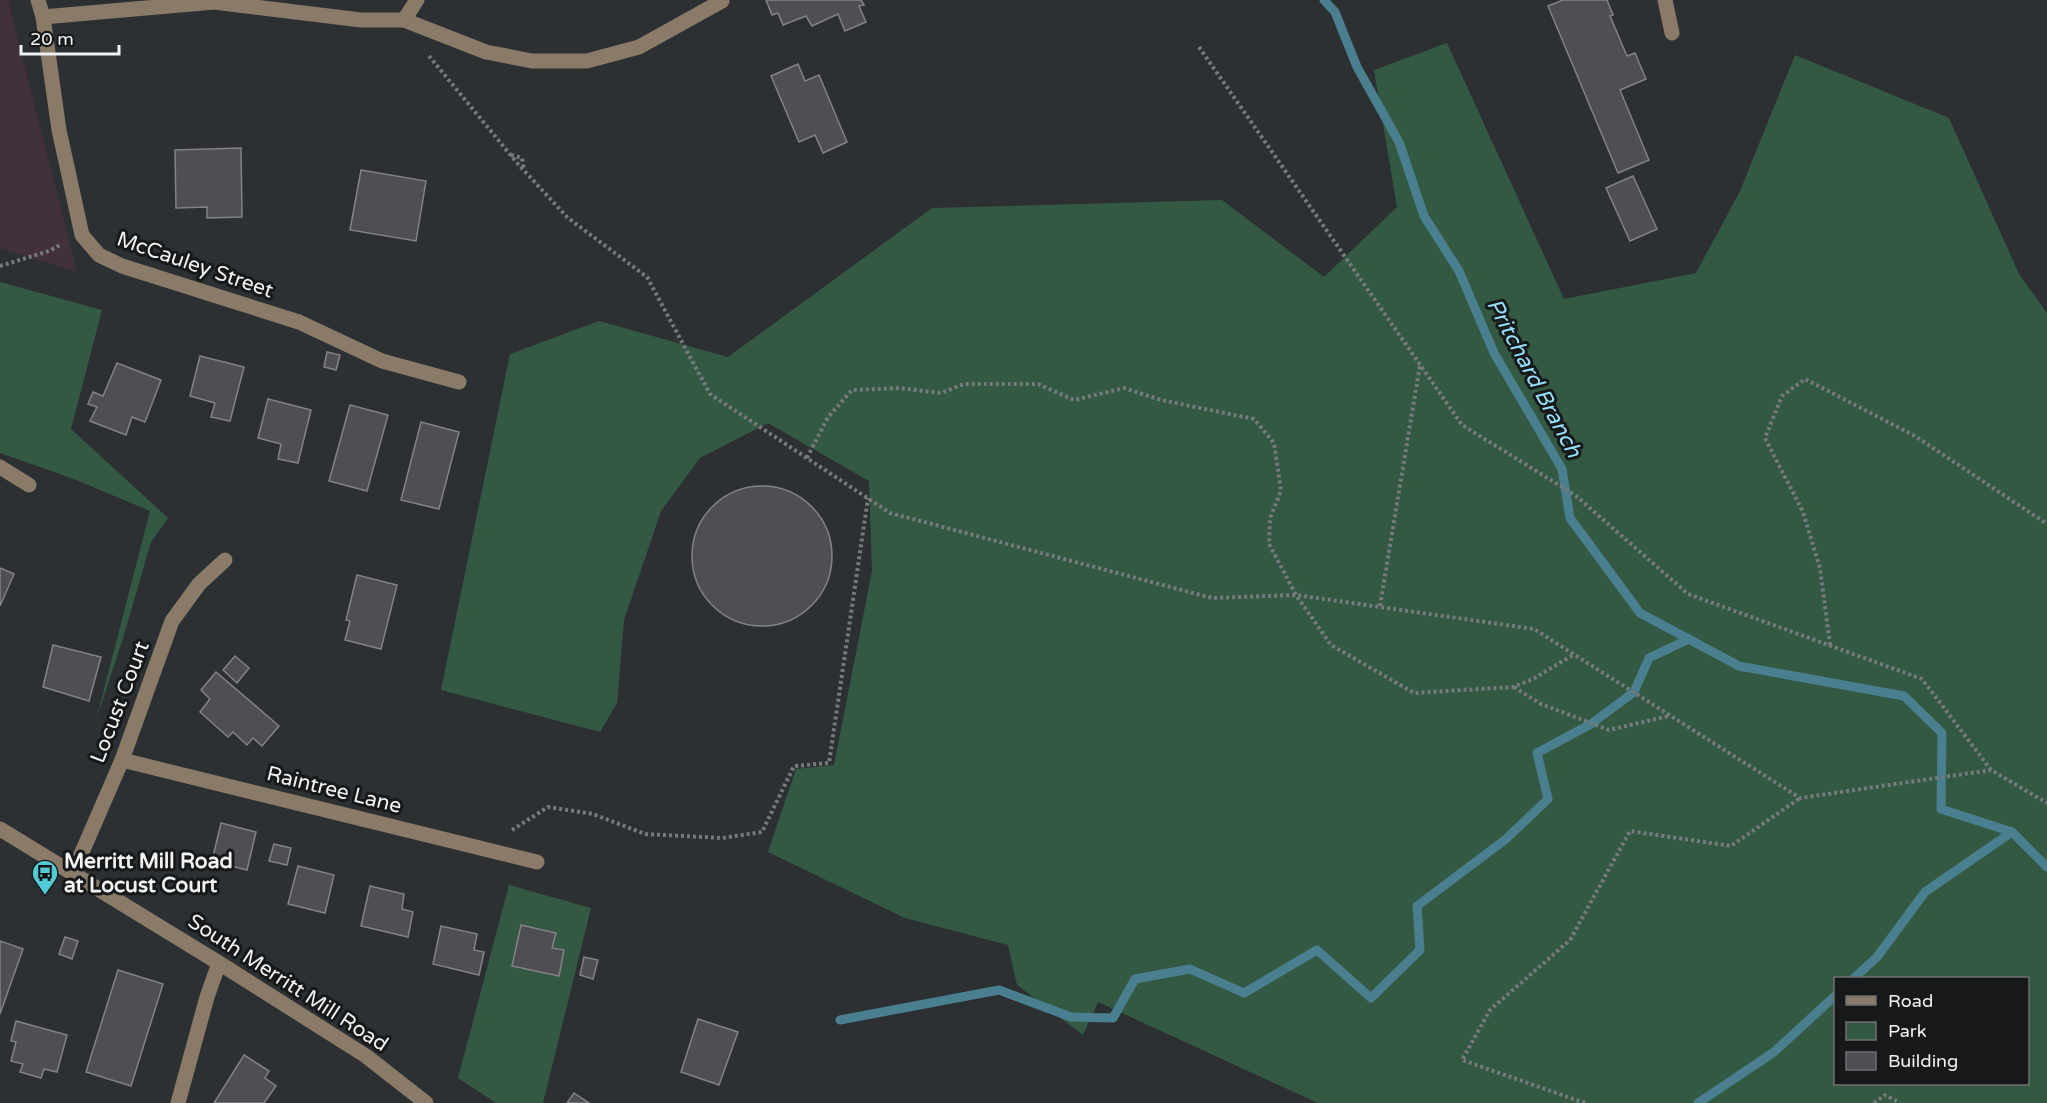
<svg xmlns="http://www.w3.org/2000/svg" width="2047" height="1103" font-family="'Varela Round',sans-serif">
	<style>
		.industrial { fill: #42313c }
		.green { fill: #345943; fill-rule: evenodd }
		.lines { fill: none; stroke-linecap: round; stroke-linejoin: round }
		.stream { stroke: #497f8f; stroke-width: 9 }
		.building { fill: #4f4e52; stroke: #838287; stroke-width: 1.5 }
		.path { stroke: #777a7d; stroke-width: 4; stroke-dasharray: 3 3; stroke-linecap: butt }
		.minor { stroke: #897b67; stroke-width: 15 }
		.labels { text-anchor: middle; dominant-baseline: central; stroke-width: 6; stroke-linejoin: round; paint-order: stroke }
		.street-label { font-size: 21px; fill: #f0f2f4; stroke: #161819 }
		.poi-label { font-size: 21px; font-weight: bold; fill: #f0f2f4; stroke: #161819; text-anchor: start }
		.water-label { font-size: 22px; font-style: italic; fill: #96e0fc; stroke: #161819 }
	</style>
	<rect width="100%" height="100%" fill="#2d3033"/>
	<path class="industrial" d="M0 0H8L77 272 0 248Z"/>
	<g class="green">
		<path d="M1447 43 1564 299 1696 273 1740 191 1795 55 1949 118 2019 274 2047 313V1103H1318L1098 1002 1083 1035 1017 985 1008 945 905 918 768 852 796 769 834 765 872 571 869 481 768 423 700 458 661 511 624 620 617 703 600 732 441 690 510 354 599 321 728 357 932 208 1222 200 1324 277 1397 207 1374 70ZM1836 978H2028V1084H1836Z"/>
		<path d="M0 282 102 310 71 429 168 518 151 542 123 638 96 720 150 511 74 479 0 453Z"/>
		<path d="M509 885 591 908 543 1103H496L458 1078Z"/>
	</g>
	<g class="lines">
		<g class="stream">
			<path d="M1324 0 1335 12 1357 67 1399 142 1424 216 1459 271 1494 353 1562 469 1570 518 1640 613 1739 666 1904 696 1942 733 1941 809 2012 832 2047 867"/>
			<path d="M1854 978 1877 957 1925 892 2012 832"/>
			<path d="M840 1020 999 990 1071 1017 1113 1018 1135 979 1190 969 1244 993 1317 950 1371 998 1420 950 1417 906 1506 839 1548 799 1537 753 1591 724 1634 692 1649 658 1689 639"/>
			<path d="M1698 1103 1774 1052 1836 995"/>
		</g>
	</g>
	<g class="building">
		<path d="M766 0H861L864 5 859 6 866 22 845 31 838 14 812 26 806 16 783 25 778 13 772 15Z"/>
		<path d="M1563 0H1607L1613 15 1610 16 1627 56 1635 53 1646 79 1620 90 1649 160 1618 173 1548 6Z"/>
		<path d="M798 64 805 81 819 75 847 142 823 153 815 135 799 142 771 76Z"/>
		<path d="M241 148 242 217 207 218V207L176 208 175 150Z"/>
		<path d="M361 170 426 181 416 241 350 230Z"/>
		<path d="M1633 176 1657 229 1630 241 1606 188Z"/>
		<path d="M327 352 340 355 336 370 324 367Z"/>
		<path d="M200 356 244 367 230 421 211 417 215 403 190 396Z"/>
		<path d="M117 363 161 380 145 422 132 417 126 435 90 421 97 407 88 404 93 392 103 396Z"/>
		<path d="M268 399 311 410 298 463 278 459 281 444 258 438Z"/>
		<path d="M350 405 388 415 367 491 329 481Z"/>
		<path d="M421 422 459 432 439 509 401 500Z"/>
		<circle cx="762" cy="556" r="70"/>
		<path d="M0 568 14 574 0 606Z"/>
		<path d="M357 575 397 585 381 649 345 640 350 621 346 620Z"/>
		<path d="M53 645 101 657 89 701 43 687Z"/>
		<path d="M235 656 249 668 237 683 223 670Z"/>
		<path d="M216 672 279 726 262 746 253 738 247 745 233 732 228 737 200 712 210 699 201 690Z"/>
		<path d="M221 823 256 832 247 870 212 861Z"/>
		<path d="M274 844 291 848 287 865 269 861Z"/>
		<path d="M298 866 334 875 325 913 288 904Z"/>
		<path d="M370 886 404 894 402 909 413 912 408 937 361 926Z"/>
		<path d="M521 925 556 933 552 948 564 950 559 976 512 966Z"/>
		<path d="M441 926 477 934 474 950 484 952 479 975 433 964Z"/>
		<path d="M65 937 78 941 72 959 59 954Z"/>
		<path d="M0 941 23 949 0 1014Z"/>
		<path d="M584 957 598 960 593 979 580 975Z"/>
		<path d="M118 970 163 984 131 1086 86 1072Z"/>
		<path d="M698 1019 738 1032 719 1085 681 1072Z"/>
		<path d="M16 1021 67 1035 57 1072 44 1069 41 1078 20 1072 23 1064 11 1061 16 1042 11 1041Z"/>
		<path d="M244 1055 269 1071 265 1078 276 1086 264 1103H214Z"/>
		<path d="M574 1093 589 1103H567Z"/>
	</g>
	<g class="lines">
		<g class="path">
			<path d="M1199 47 1462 425 1575 495 1688 594 1922 679 1991 770 2047 803"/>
			<path d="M429 56 518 164 568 218 647 277 710 394 890 513 1212 598 1296 595 1534 629 1800 798 1991 770"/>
			<path d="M511 155 522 158 524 169"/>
			<path d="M0 266 49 251 62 244"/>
			<path d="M807 458 828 417 852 390 899 388 941 393 964 384H1038L1074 400 1124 388 1161 400 1254 419 1274 443 1281 491 1270 518 1269 544 1296 595 1331 645 1414 693 1513 687 1533 679 1573 655"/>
			<path d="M1380 606 1420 365"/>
			<path d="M1830 645 1820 568 1803 512 1765 438 1782 396 1805 379 1915 436 2047 524"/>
			<path d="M1514 687 1541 704 1609 730 1669 716"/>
			<path d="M512 830 548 807 593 814 645 834 722 838 762 832 794 766 829 763 868 498"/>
			<path d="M1585 1103 1462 1060 1490 1010 1570 940 1630 831 1731 846 1800 798"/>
			<path d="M1874 1103 1885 1095 1900 1103"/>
		</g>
		<g class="minor">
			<path d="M38 0 43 17 59 130 82 235 99 255 122 266 299 322 382 361 459 382"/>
			<path d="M1665 0 1672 33"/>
			<path d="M43 17 214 2 361 20H404L417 0"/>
			<path d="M404 20 486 52 532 61H587L639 47 722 1"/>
			<path d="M0 467 29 485"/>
			<path d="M122 760 537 862"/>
			<path d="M0 829 219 963 366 1056 426 1103"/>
			<path d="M73 873 122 760 172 621 199 584 225 560"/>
			<path d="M178 1103 207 997 219 963"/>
		</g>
	</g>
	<defs>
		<g id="bus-pin" transform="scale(1.35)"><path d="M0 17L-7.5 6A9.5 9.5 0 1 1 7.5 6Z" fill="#52cbd9" stroke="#161819"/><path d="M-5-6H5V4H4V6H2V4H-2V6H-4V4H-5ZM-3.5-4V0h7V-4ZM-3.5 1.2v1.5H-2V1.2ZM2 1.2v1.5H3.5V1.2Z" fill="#111"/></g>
	</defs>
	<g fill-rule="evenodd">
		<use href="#bus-pin" x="45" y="873"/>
	</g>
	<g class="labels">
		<g class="street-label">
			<text transform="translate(195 265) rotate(19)">McCauley Street</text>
			<text transform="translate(120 702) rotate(-69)">Locust Court</text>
			<text transform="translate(334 790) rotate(14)">Raintree Lane</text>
			<text transform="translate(288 983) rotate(33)">South Merritt Mill Road</text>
		</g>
		<g class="poi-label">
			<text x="64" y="861">Merritt Mill Road<tspan x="64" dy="24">at Locust Court</tspan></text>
		</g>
		<g class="water-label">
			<text transform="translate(1534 378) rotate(62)">Pritchard Branch</text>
		</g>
	</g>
	<rect x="1834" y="977" width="195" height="108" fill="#161819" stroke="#6d6f71" stroke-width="1.5"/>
	<rect x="1846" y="996" width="30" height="9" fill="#897b67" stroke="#6d6f71" stroke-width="1.5"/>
	<text x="1888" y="1007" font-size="18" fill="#f0f2f4">Road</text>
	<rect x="1846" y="1022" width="30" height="18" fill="#345943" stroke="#6d6f71" stroke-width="1.5"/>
	<text x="1888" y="1037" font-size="18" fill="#f0f2f4">Park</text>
	<rect x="1846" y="1052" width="30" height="18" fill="#4f4e52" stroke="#6d6f71" stroke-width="1.5"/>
	<text x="1888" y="1067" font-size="18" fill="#f0f2f4">Building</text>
	<path d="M21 45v9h98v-9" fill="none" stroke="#f0f2f4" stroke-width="3"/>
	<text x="30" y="45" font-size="18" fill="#f0f2f4" stroke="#161819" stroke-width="4.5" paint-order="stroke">20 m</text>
</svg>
